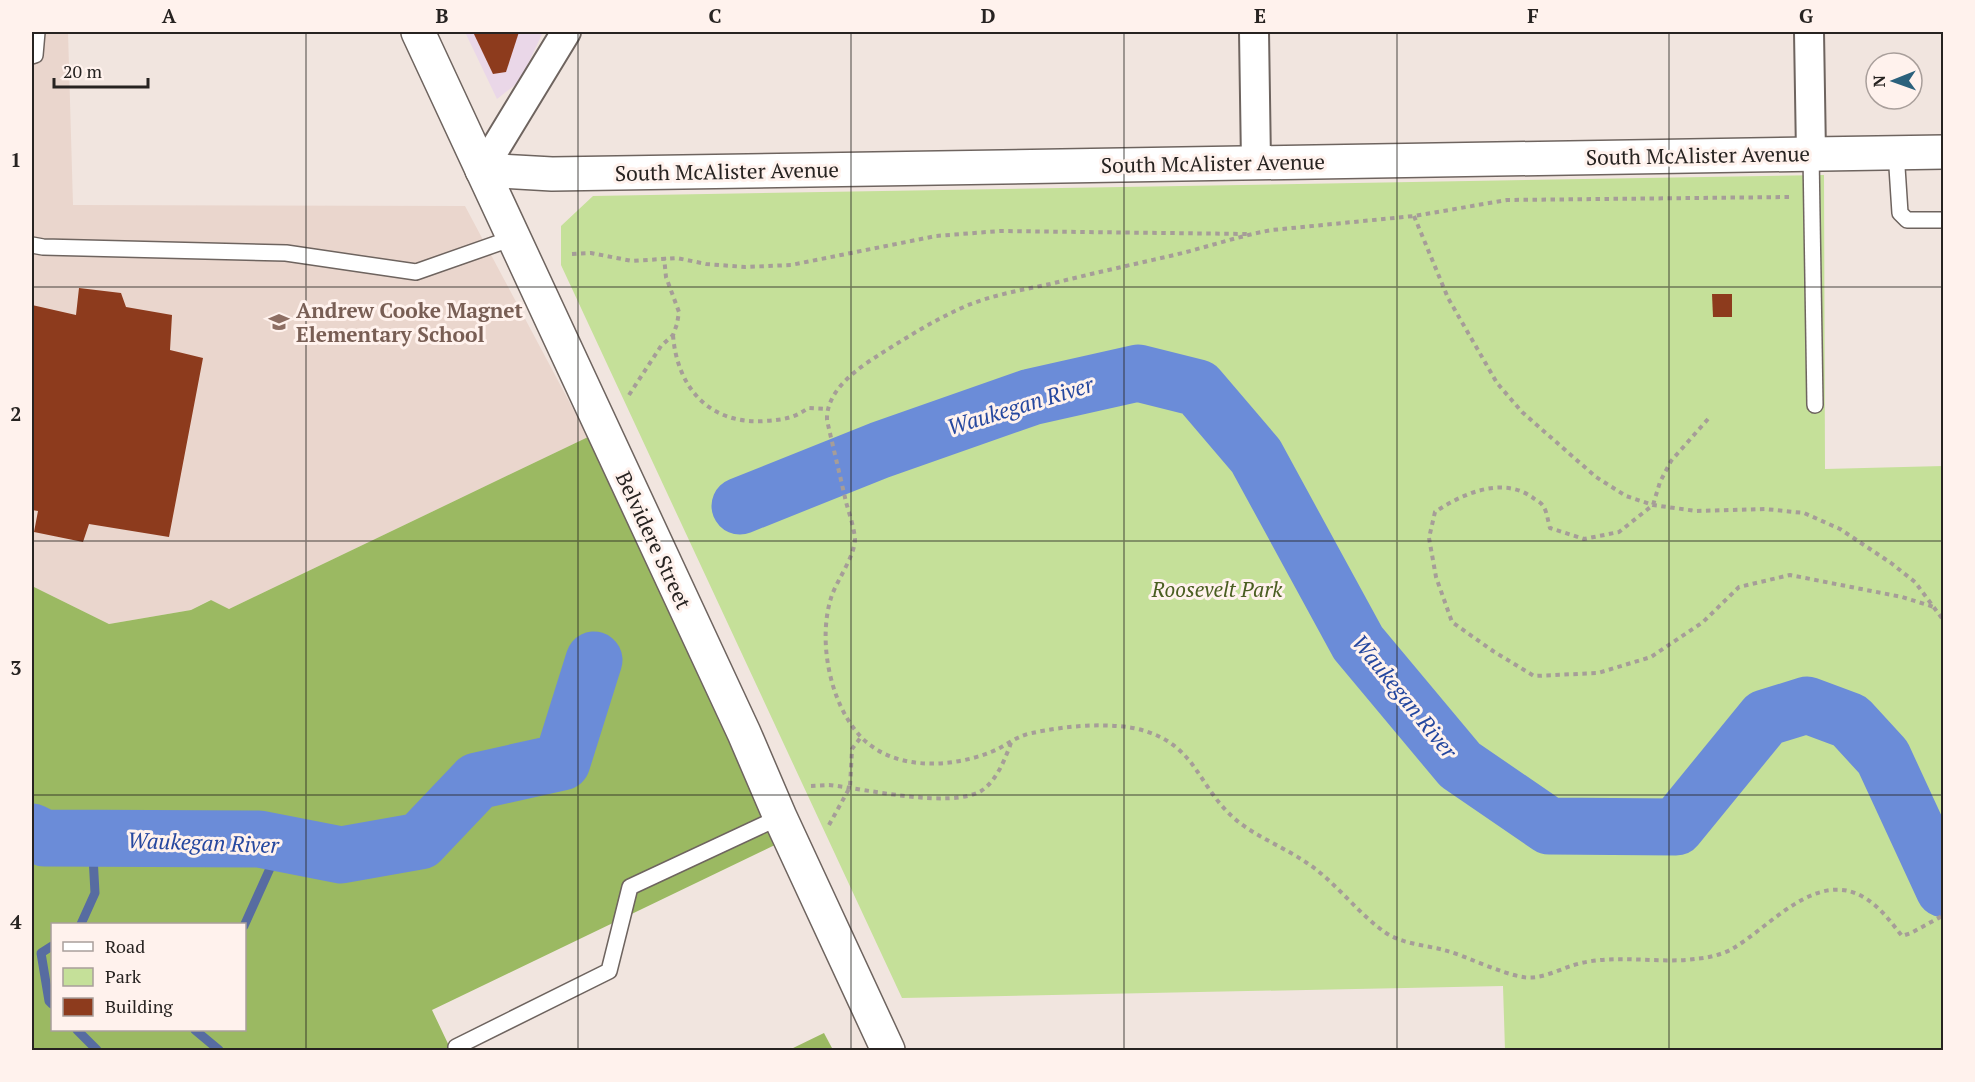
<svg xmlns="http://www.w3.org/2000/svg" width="1975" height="1082" font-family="'PT Serif',serif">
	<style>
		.commercial { fill: #ead7e8 }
		.built { fill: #ead6cd }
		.green { fill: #c5e099 }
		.forest { fill: #9bb962; fill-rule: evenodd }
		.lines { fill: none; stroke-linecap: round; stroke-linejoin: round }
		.stream { stroke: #576ca1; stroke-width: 9 }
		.river { stroke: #6b8cd8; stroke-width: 57 }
		.building { fill: #8d3b1d }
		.service-casing { stroke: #6e645f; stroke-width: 18 }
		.minor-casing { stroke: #6e645f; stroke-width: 32 }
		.tertiary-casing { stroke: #6e645f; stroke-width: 36 }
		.secondary-casing { stroke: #6e645f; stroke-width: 36 }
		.path { stroke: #a69d98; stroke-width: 4; stroke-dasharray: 4.5 4.5; stroke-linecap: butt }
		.service { stroke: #fff; stroke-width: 15 }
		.minor { stroke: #fff; stroke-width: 28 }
		.tertiary { stroke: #fff; stroke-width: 33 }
		.secondary { stroke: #fff; stroke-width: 33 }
		.grid { fill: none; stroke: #272321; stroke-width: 1.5; stroke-opacity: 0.55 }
		.labels { text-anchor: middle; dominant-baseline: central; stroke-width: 6; stroke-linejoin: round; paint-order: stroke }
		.street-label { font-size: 21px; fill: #272321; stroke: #fff2ed }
		.education-label { font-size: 21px; font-weight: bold; fill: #785e54; stroke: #fff2ed; text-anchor: start }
		.park-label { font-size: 21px; font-style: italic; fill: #4a5e21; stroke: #fff2ed }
		.water-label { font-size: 22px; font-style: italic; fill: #25479f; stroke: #fff2ed }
		.neatline { fill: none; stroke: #272321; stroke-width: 2 }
		.grid-label { font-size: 20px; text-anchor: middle; font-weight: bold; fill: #272321 }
	</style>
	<rect width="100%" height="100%" fill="#f1e5df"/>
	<path class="commercial" d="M465 32H543L520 81 497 99Z"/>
	<path class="built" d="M32 32H68L73 205 465 206 588 437 229 609 210 600 191 610 109 624 32 586Z"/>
	<path class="green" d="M1824 175 1825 469 1943 466V1050H1505L1503 986 902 998 561 265V226L593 196Z"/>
	<g class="forest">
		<path d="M588 437 781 842 432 1010 451 1050H32V586L109 624 191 610 211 600 229 609ZM52 924H244V1030H52Z"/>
		<path d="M824 1033 833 1050H789Z"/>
	</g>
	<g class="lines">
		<g class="stream">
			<path d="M81 924 95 893 92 838"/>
			<path d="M244 926 281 844"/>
			<path d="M52 946 41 953 49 1001 52 1004"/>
			<path d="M77 1030 97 1050"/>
			<path d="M195 1030 219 1050"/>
		</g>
		<g class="river">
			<path d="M740 506 880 450 1031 397 1138 373 1198 388 1256 456 1358 643 1460 765 1549 826 1676 827 1765 718 1807 705 1850 721 1883 757 1944 889"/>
			<path d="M32 832 44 838 259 839 341 855 420 841 477 781 562 762 594 660"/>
		</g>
	</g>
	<g class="building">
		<path d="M473 32H519L506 72 493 74Z"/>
		<path d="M79 288 121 293 126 307 172 315 170 350 203 358 169 537 89 524 83 542 34 532 38 511 32 510V305L76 315Z"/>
		<path d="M1712 294H1732V317H1713Z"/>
	</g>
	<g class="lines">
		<g class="service-casing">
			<g id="service">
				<path d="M32 56 35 55 37 32"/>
				<path d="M1896 152 1900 213 1907 220H1944"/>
				<path d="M1811 154 1815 405"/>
				<path d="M32 245 43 247 286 253 416 272 513 238"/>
				<path d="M456 1047 609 971 630 887 780 817"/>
			</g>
		</g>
		<g class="minor-casing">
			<g id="minor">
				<path d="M1254 32 1256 162"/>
				<path d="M1809 32 1811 154"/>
				<path d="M482 170 566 32"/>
			</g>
		</g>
		<g class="tertiary-casing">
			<path id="tertiary" d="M482 170 552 174 1944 152"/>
		</g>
		<g class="secondary-casing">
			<path id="secondary" d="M418 32 744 733 780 817 888 1050"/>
		</g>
		<g class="path">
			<path d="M1789 197 1507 200 1414 216 1272 230C1238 236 1205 248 1170 256 1130 265 1090 274 1050 284 1022 290 992 295 966 306 936 319 909 336 882 353 858 368 826 390 827 420 833 447 840 475 846 502 849 513 854 527 855 539 855 555 838 579 832 595 817 638 829 704 862 738 895 771 951 768 991 752 1006 746 1016 736 1032 733 1064 726 1114 721 1145 731 1197 747 1198 787 1235 819 1256 837 1284 847 1307 863 1336 882 1357 913 1386 933 1403 944 1425 945 1444 950 1469 957 1499 973 1523 977 1540 980 1558 970 1574 965 1614 953 1655 964 1695 959 1707 958 1721 955 1732 949 1770 927 1817 868 1865 898 1880 907 1891 922 1902 936L1911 933 1944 915"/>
			<path d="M1414 216 1448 298 1497 383 1522 412 1596 477 1626 496 1653 505 1696 511 1765 509 1804 513 1840 529 1891 563 1915 582 1944 621"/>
			<path d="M572 254 591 253 632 261 677 258 706 264 745 267 791 265 936 236 1000 231 1247 234"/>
			<path d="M673 335C677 388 710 425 765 421 782 420 795 418 808 408L826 409"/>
			<path d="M629 395 661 346 673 335 677 324 679 312 666 277 664 257"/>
			<path d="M1708 419 1671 461 1660 482 1653 505 1619 532 1584 539 1550 528C1548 522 1547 511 1543 506 1541 502 1535 500 1532 497 1501 476 1462 494 1435 512L1429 538 1436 577 1452 622 1493 651 1534 676 1598 673 1651 657 1703 622 1739 587 1790 575 1902 597 1934 607"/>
			<path d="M811 786 829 785C867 789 949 809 981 791 997 781 1006 757 1012 740"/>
			<path d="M829 825 850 787 852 749 861 737"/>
		</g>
		<use href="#service" class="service"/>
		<use href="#minor" class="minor"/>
		<use href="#tertiary" class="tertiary"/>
		<use href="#secondary" class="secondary"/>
	</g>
	<path class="grid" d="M306 32V1050M578 32V1050M851 32V1050M1124 32V1050M1397 32V1050M1669 32V1050M32 287H1944M32 541H1944M32 795H1944"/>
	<defs>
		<g id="school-bare" transform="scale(1.62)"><path d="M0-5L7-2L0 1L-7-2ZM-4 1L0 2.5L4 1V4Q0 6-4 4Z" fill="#8d6e63" stroke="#fff2ed" stroke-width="2.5" paint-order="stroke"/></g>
	</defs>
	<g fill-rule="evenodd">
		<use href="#school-bare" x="279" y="322"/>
	</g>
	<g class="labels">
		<g class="street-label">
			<text transform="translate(1698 155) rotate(-1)">South McAlister Avenue</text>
			<text transform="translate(1213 163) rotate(-1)">South McAlister Avenue</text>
			<text transform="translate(727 171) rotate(-1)">South McAlister Avenue</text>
			<text transform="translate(654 540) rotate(65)">Belvidere Street</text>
		</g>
		<g class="education-label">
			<text x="296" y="310">Andrew Cooke Magnet<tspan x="296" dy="24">Elementary School</tspan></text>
		</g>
		<g class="park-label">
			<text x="1217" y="589">Roosevelt Park</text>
		</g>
		<g class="water-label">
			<text transform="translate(1020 405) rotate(-17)">Waukegan River</text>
			<text transform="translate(1405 696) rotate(51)">Waukegan River</text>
			<text transform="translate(203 842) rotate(2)">Waukegan River</text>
		</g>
	</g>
	<rect width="1975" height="1082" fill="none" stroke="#fff2ed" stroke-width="66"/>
	<rect x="51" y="923" width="195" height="108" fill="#fff2ed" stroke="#a99f9b" stroke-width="1.5"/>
	<rect x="63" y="942" width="30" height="9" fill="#ffffff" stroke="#a99f9b" stroke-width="1.5"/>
	<text x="105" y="953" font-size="18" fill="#272321">Road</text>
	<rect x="63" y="968" width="30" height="18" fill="#c5e099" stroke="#a99f9b" stroke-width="1.5"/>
	<text x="105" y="983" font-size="18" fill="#272321">Park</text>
	<rect x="63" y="998" width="30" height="18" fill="#8d3b1d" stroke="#a99f9b" stroke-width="1.5"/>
	<text x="105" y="1013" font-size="18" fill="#272321">Building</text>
	<g transform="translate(1894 81) rotate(269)"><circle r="28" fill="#fff2ed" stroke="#a99f9b" stroke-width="1.5"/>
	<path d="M0-4.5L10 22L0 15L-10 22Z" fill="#2b617c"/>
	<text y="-9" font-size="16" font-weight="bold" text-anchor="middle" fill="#272321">N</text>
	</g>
	<path d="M54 78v9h94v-9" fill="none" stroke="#272321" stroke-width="3"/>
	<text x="63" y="78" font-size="18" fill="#272321" stroke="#fff2ed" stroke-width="4.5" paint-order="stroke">20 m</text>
	<rect x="33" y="33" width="1909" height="1016" class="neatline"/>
	<g class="grid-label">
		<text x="169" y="23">A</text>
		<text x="442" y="23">B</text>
		<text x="715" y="23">C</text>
		<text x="988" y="23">D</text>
		<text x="1260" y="23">E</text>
		<text x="1533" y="23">F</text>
		<text x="1806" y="23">G</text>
		<text x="16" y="167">1</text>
		<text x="16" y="421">2</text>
		<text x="16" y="675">3</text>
		<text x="16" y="929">4</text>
	</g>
</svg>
